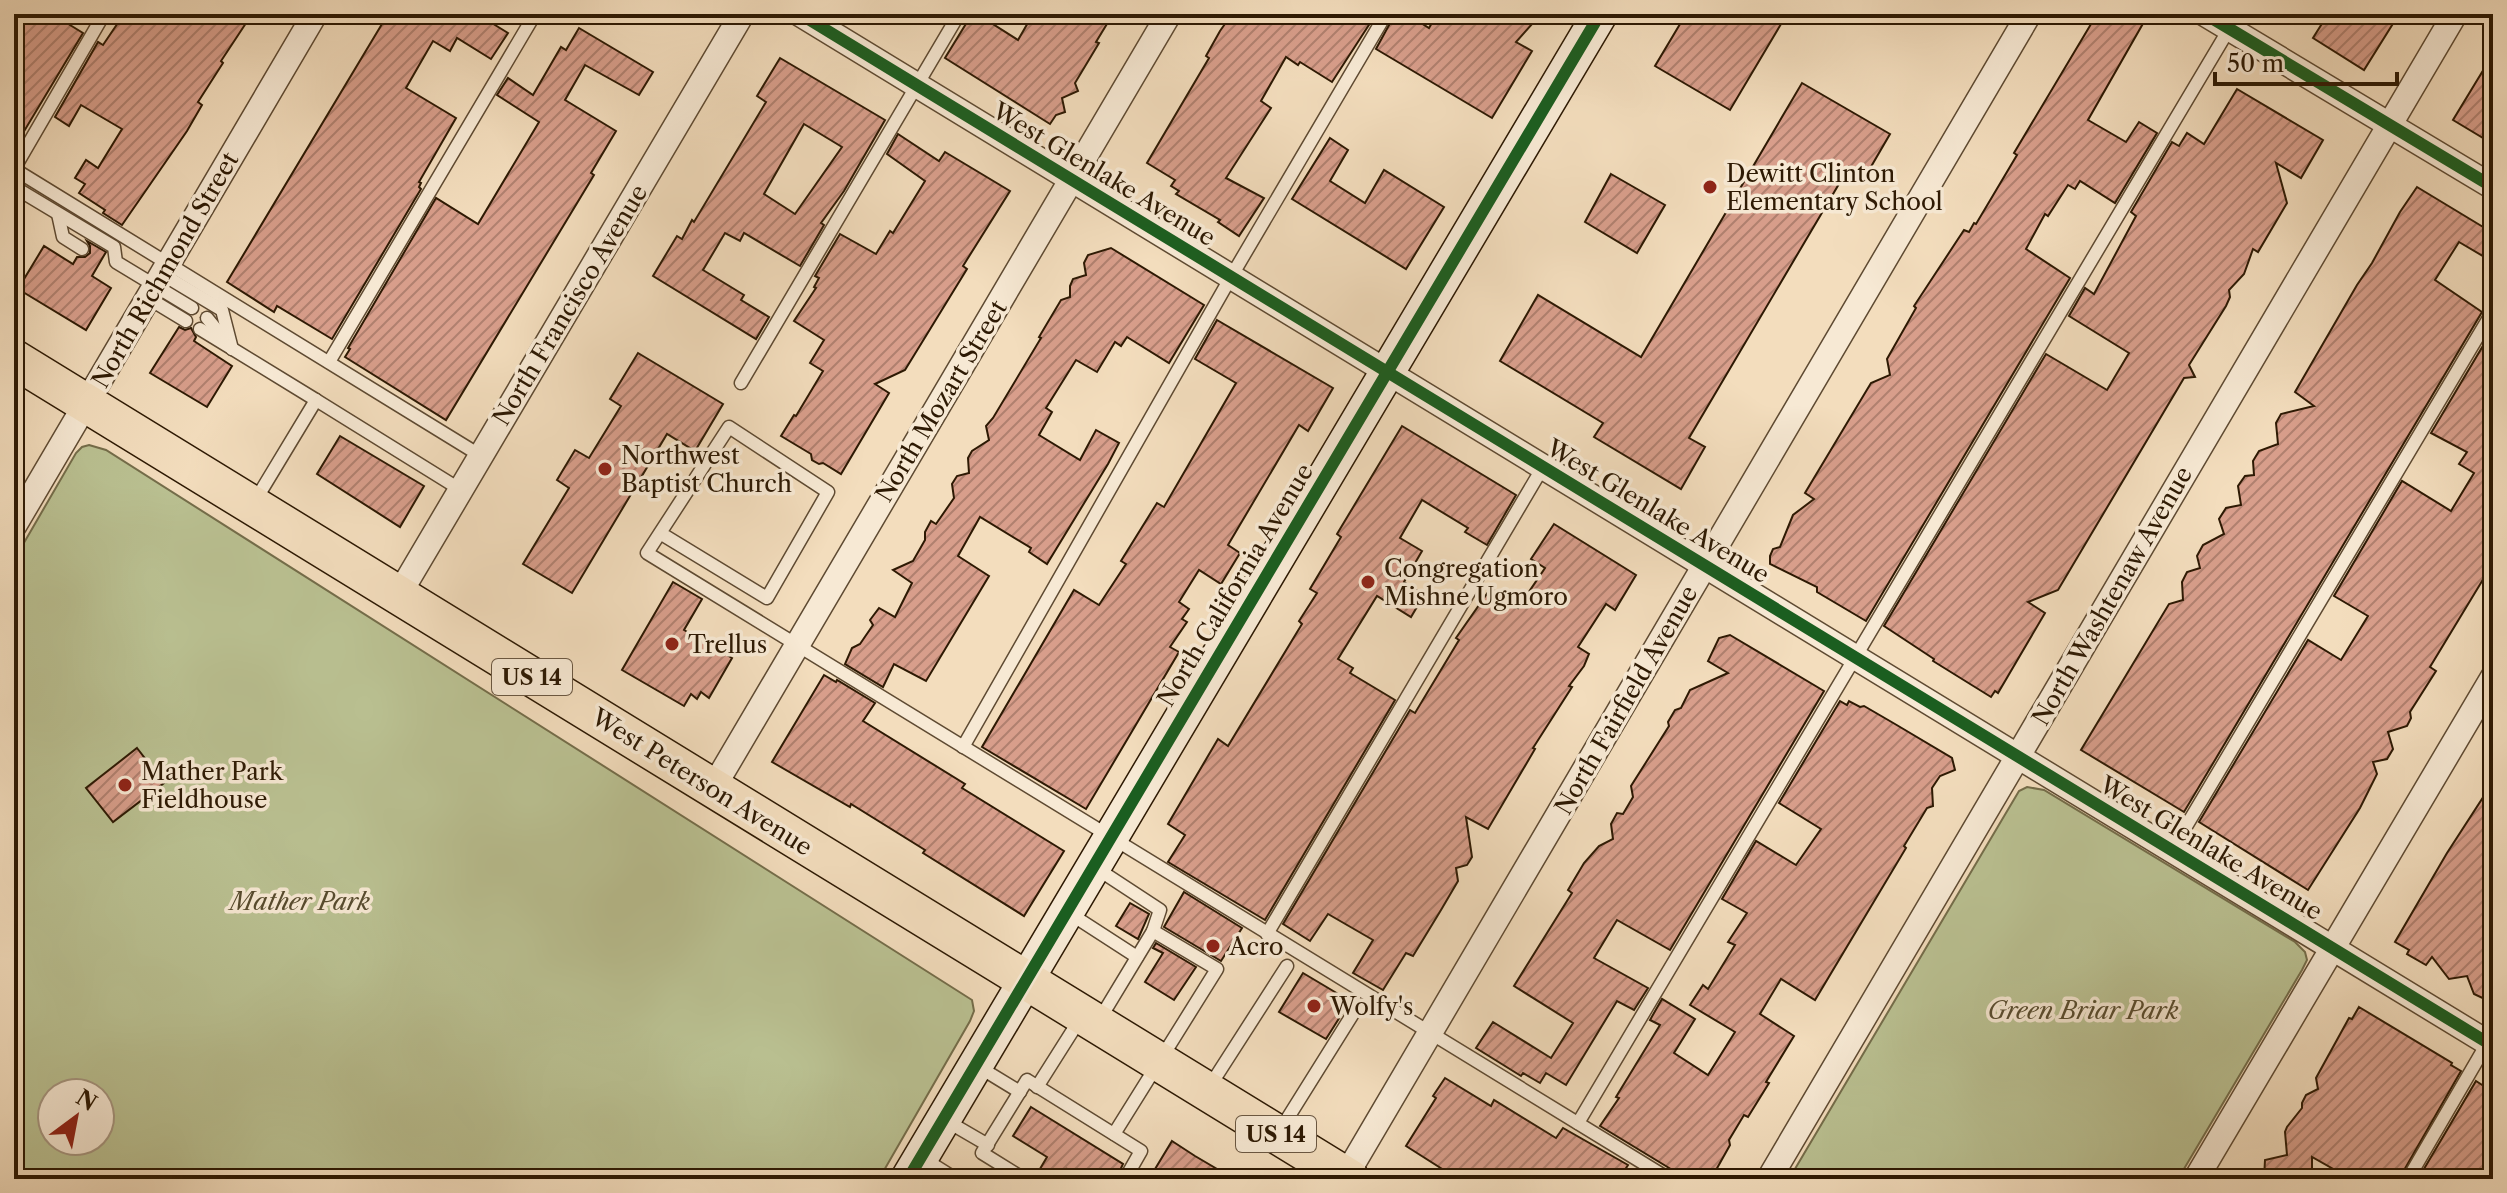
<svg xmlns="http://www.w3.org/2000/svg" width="2507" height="1193" font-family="'Libre Caslon Text',serif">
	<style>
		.green { fill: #bac192; stroke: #746d4a; stroke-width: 2; fill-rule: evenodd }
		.building { fill: url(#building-hatch); stroke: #2d1903; stroke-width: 2; fill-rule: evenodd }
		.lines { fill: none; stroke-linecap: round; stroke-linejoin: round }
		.service-casing { stroke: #5e4a32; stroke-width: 15 }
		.minor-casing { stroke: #5e4a32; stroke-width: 27 }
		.secondary-casing { stroke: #2d1903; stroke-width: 37 }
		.primary-casing { stroke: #2d1903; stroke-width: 41 }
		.service { stroke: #f7e9d4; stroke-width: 12 }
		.minor { stroke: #f7e9d4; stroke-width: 24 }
		.secondary { stroke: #f7e9d4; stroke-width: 34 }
		.primary { stroke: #f3ddbd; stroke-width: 38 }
		.cycleway-casing { stroke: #f7e9d4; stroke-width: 17 }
		.cycleway { stroke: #1b5e20; stroke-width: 12 }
		.poi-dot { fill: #8f2418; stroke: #f7e9d4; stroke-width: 3 }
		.labels { text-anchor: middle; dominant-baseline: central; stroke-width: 7; stroke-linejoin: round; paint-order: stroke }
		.shield { fill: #f7e9d4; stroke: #6a5742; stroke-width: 2 }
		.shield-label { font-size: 22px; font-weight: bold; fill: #2d1903 }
		.poi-label { font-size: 24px; fill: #2d1903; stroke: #f7e9d4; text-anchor: start }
		.street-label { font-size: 24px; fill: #2d1903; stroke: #f7e9d4 }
		.park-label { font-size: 24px; font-style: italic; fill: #574b2e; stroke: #f7e9d4 }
	</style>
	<defs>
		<pattern id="building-hatch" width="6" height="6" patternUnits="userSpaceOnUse" patternTransform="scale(2)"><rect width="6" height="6" fill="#d89e8b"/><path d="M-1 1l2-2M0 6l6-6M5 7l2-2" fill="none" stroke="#b0806f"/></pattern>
	</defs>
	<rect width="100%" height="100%" fill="#f3ddbd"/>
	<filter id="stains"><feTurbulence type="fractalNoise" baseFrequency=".0025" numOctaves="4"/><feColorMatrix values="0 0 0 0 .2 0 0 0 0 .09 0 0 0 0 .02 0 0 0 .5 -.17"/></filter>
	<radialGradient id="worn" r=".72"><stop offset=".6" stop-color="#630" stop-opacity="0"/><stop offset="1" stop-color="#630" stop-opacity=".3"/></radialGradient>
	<g class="green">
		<path d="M89 445 106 450 972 1000 974 1011 970 1021 879 1179H14V560L76 453 82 447ZM52 1093H100V1141H52Z"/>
		<path d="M2027 787 2044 790 2295 942 2305 952 2307 960 2302 970 2178 1179H1789L2019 791Z"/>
	</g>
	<g class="building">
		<path d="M14 14H52L83 33 14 148Z"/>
		<path d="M124 14H252L221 61 223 63 198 102 202 105 187 131 122 225 103 213 105 210 79 193 85 184 75 178 86 160 98 168 122 129 81 105 69 126 55 117 98 42 103 45Z"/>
		<path d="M388 14H477L508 33 491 59 457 38 450 51 433 41 406 88 456 118 419 182 421 183 419 187 421 189 332 339 277 306 274 312 227 282Z"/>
		<path d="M972 14H977L1018 40 1033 14H1113L1096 42 1099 43 1075 83 1078 91 1062 98 1065 112 1056 115 1050 124 945 58Z"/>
		<path d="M1232 14H1376L1332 82 1300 62 1298 65 1286 57 1261 101 1271 108 1226 178 1264 198 1239 236 1218 222 1220 220 1176 194 1179 191 1171 186 1175 180 1147 163 1209 58 1206 56 1220 31Z"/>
		<path d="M1395 14H1407L1429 28 1437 14H1541L1516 42 1532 51 1492 118 1376 49Z"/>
		<path d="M1686 14H1787L1730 110 1655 66Z"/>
		<path d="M2097 14H2135L2145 20 2088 120 2126 142 2139 122 2157 133 2115 203 2080 181 2075 189 2068 185 2048 216 2045 214 2026 249 2070 278 1866 621 1817 592V587L1770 564V556L1773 549 1780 547 1793 515 1814 499 1805 493 1871 383 1890 375 1887 359 1916 308 1914 306 1964 230 1969 232 1974 223 1976 224 2017 155 2014 153Z"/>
		<path d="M2328 14H2399L2364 70 2313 38Z"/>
		<path d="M579 28 653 72 639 95 585 65 565 100 616 131 591 173 594 175 446 420 345 357 350 349 348 348 436 198 478 224 539 122 497 95 508 78 533 95 561 47 566 50Z"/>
		<path d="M2493 54V144L2453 120Z"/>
		<path d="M780 58 885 120 844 191 821 223 824 225 800 266 744 233 740 241 725 233 703 270 744 295 741 300 769 317 756 339 653 276 677 236 682 239 692 220 694 222 766 102 757 96ZM804 124 842 147 795 214 764 194Z"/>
		<path d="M1802 83 1890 134 1865 177 1849 167 1689 438 1705 447 1681 489 1594 437 1603 423 1500 361 1538 295 1641 357Z"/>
		<path d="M2237 89 2323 140 2301 178 2276 163 2287 203 2258 252 2253 249 2244 274 2229 290 2230 297 2226 306 2189 365 2195 377 2184 378 2058 590 2028 602 2045 613 1998 693 1995 691 1991 697 1933 661 1934 659 1884 626 2046 354 2107 390 2129 353 2069 316 2085 288 2094 294 2136 216 2131 212 2172 142 2179 146 2187 133 2204 144Z"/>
		<path d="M898 134 939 161 945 152 1010 191 963 266 967 269 905 370 875 384 889 393 841 474 823 463 819 464 812 460 811 454 781 436 794 415 796 416 823 371 810 363 824 340 794 321 816 288 814 287 819 278 815 276 840 234 876 254 890 231 893 233 925 181 887 154Z"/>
		<path d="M1330 138 1348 150 1330 181 1365 203 1384 170 1444 207 1406 269 1292 199Z"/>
		<path d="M1611 174 1665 205 1637 253 1585 222Z"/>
		<path d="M2417 187 2493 233V262L2459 242 2435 280 2482 312 2184 812 2081 750 2169 604 2183 600 2182 582 2187 572 2200 568 2197 556 2203 545 2224 534 2219 519 2226 508 2241 505 2238 486 2245 476 2254 475 2253 461 2259 451 2278 444 2276 423 2281 414 2314 406 2295 392 2357 285 2372 263 2400 212Z"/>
		<path d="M87 241 106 252 92 276 111 288 86 330 18 289 44 246 73 264 77 257H85L90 253V246Z"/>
		<path d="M1111 248 1204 305 1169 363 1127 337 1121 346 1115 342 1097 372 1076 360 1046 408 1052 412 1039 435 1080 460 1096 430 1119 443 1108 464 1047 564 1029 552 1031 548 980 517 958 556 989 576 926 681 894 664 883 687 845 664 852 648 860 644 873 625 870 620 879 608 895 617 912 583 893 570 913 561 925 540V532L931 521 936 524 954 498 952 484 957 476 969 473 968 458 972 451 989 440 986 426 993 418 1041 338 1039 337 1061 300 1070 297V286L1073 279 1086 275 1084 263 1088 255Z"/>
		<path d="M1217 320 1333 388 1308 431 1299 425 1228 545 1240 553 1221 584 1199 570 1179 602 1189 609 1182 619 1187 622 1170 647 1179 652 1086 809 982 747 1074 590 1099 605 1126 564 1121 561 1157 503 1164 507 1236 383 1195 359Z"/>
		<path d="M179 327 185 330 191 328 196 337 194 341 232 366 207 407 150 373Z"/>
		<path d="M2493 329V387L2485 402 2493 407V563L2430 667 2436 671 2410 712 2411 718 2407 726 2388 732 2393 749 2387 759 2373 762 2377 774 2360 808 2308 890 2199 822 2308 640 2341 660 2368 616 2334 596 2402 481 2451 511 2474 473 2459 464 2467 452 2431 433Z"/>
		<path d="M638 353 723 404 695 451 667 434 572 593 523 564 569 488 557 480 575 450 589 458 621 406 610 399Z"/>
		<path d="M1402 426 1516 495 1487 545 1465 532 1468 528 1422 500 1400 538 1422 551 1404 582 1424 595 1411 617 1377 596 1338 659 1353 668 1350 673 1395 700 1265 920 1168 862 1185 835 1168 824 1218 739 1228 746 1302 624 1299 621 1317 593 1310 589 1341 537 1337 534Z"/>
		<path d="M340 436 424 486 400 527 317 474Z"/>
		<path d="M1554 524 1636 575 1615 610 1606 604 1578 647 1589 654 1584 666 1569 686 1572 687 1533 748 1535 749 1488 829 1466 817 1472 857 1467 865 1456 868 1458 881 1441 910 1413 956 1406 953 1383 990 1353 973 1373 940 1328 914 1310 941 1283 924 1410 710 1415 713 1459 640 1456 638 1491 588 1518 608 1545 568 1531 559Z"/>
		<path d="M673 582 702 599 684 630 732 658 709 698 701 692 697 699 691 694 684 706 622 670Z"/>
		<path d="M1730 635 1824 691 1670 950 1617 920 1594 958 1648 988 1634 1010 1617 1001 1566 1085 1546 1073 1540 1083 1523 1073 1521 1076 1476 1048 1493 1022 1551 1058 1573 1023 1514 986 1572 893 1568 890 1584 863 1599 846 1613 839 1611 824 1617 813 1623 814 1633 797 1631 786 1669 726 1668 722 1675 710 1681 708 1690 690 1728 673 1708 661 1719 638Z"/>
		<path d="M824 675 836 682 837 680 875 703 863 721 965 784 962 788 1064 851 1024 916 923 853 925 850 851 804 850 807 772 762Z"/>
		<path d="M1840 701 1847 705 1849 701 1860 707 1864 706 1895 724 1952 758 1955 770 1940 776 1932 788 1933 806 1927 808 1904 846 1906 848 1815 1000 1781 979 1760 1014 1794 1036 1766 1082 1769 1083 1748 1117 1744 1115 1729 1140 1730 1145 1711 1179H1682L1674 1171 1600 1126 1619 1098 1616 1097 1660 1025 1650 1020 1662 999 1695 1019 1674 1053 1708 1075 1735 1032 1690 1005 1703 985 1708 989 1735 945 1728 942 1747 913 1722 899 1756 841 1796 865 1821 829 1779 803Z"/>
		<path d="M137 748 164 783 113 822 86 788Z"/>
		<path d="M2493 782V1003L2474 994 2467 976 2449 979 2432 957 2426 965 2407 954 2409 950 2395 942 2447 853Z"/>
		<path d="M1184 892 1242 928 1221 961 1164 927Z"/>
		<path d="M1130 903 1149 914 1138 939 1116 926Z"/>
		<path d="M1156 943 1196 967 1174 1000 1145 982 1163 953 1153 948Z"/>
		<path d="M1303 973 1350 1001 1326 1039 1279 1012Z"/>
		<path d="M2359 1007 2452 1063 2451 1065 2461 1071 2399 1179H2351L2312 1157V1179H2264L2265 1160 2287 1155 2285 1132 2287 1127 2302 1108V1103L2306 1095 2318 1089 2316 1078 2349 1018 2352 1019Z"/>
		<path d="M1445 1078 1491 1106 1494 1100 1556 1138 1563 1128 1628 1165 1619 1179H1458L1406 1146 1436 1098 1433 1096Z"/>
		<path d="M2476 1081 2493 1092V1179H2418Z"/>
		<path d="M1031 1107 1123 1164 1116 1179H1083L1067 1169 1061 1179H1034L1047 1157 1013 1136Z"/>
		<path d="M1172 1141 1195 1156 1234 1179H1149Z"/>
	</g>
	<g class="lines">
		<g class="service-casing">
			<g id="service">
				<path d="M14 169 481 456"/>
				<path d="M14 169 104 14"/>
				<path d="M14 187 114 247 116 262 192 308"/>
				<path d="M58 214 63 237 82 249"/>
				<path d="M162 274 222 310 232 349"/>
				<path d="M148 298 186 321"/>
				<path d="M207 318 225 340"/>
				<path d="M200 329 316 400"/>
				<path d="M329 362 535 14"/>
				<path d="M741 383 959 14"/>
				<path d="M255 501 316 400 461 490"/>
				<path d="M660 533 767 598 828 492 729 427 647 553 1669 1179"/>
				<path d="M963 747 1231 277 1386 14"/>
				<path d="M2172 850 2493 311"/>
				<path d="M1096 868 1160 910 1153 931"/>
				<path d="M1069 913 1137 957"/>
				<path d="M1267 934 1543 467"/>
				<path d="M1098 1022 1153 931 1217 969 1114 1134"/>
				<path d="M979 1067 1020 1092"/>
				<path d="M1037 1087 1080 1019"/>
				<path d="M1208 1089 1287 966"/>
				<path d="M945 1120 988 1145"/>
				<path d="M1578 1123 2238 14"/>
				<path d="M1279 1132 1354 1012"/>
				<path d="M924 1159 956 1179"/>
				<path d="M1024 1179 982 1153 1027 1080 1141 1151 1125 1179"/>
				<path d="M2408 1179 2489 1040"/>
			</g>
		</g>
		<g class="minor-casing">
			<g id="minor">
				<path d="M800 14 2493 1046"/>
				<path d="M2205 14 2493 187"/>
				<path d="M14 526 315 14"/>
				<path d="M398 596 742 14"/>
				<path d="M713 788 1169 14"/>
				<path d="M1344 1179 2029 14"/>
				<path d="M1769 1179 2455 14"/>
				<path d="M2196 1179 2493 677"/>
			</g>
		</g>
		<g class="secondary-casing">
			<path id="secondary" d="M908 1179 1600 14"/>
		</g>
		<g class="primary-casing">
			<path id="primary" d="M14 359 1350 1179"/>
		</g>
		<use href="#service" class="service"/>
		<use href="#minor" class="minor"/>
		<use href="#secondary" class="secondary"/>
		<use href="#primary" class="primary"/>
		<g class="cycleway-casing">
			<g id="cycleway">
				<path d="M800 14 2493 1046"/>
				<path d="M2205 14 2493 187"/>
				<path d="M908 1179 1600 14"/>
			</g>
		</g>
		<use href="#cycleway" class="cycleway"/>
	</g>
	<g class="poi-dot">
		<circle cx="1710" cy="187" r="8"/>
		<circle cx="605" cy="469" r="8"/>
		<circle cx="1368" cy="582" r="8"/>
		<circle cx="672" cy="644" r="8"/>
		<circle cx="125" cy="785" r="8"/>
		<circle cx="1213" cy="946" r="8"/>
		<circle cx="1314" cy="1006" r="8"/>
	</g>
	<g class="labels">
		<g class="shield">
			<rect x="492" y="659" width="80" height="36" rx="6"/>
			<rect x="1236" y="1116" width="80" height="36" rx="6"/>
		</g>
		<g class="shield-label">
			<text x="532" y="677">US 14</text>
			<text x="1276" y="1134">US 14</text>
		</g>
		<g class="poi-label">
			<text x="1726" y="173">Dewitt Clinton<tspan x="1726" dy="28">Elementary School</tspan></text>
			<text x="621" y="455">Northwest<tspan x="621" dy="28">Baptist Church</tspan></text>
			<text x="1384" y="568">Congregation<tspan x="1384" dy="28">Mishne Ugmoro</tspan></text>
			<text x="688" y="644">Trellus</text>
			<text x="141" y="771">Mather Park<tspan x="141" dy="28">Fieldhouse</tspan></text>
			<text x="1229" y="946">Acro</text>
			<text x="1330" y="1006">Wolfy's</text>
		</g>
		<g class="street-label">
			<text transform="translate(1104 174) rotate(31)">West Glenlake Avenue</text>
			<text transform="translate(165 270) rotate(-60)">North Richmond Street</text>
			<text transform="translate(570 305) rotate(-59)">North Francisco Avenue</text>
			<text transform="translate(941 401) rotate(-59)">North Mozart Street</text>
			<text transform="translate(1658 511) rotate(31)">West Glenlake Avenue</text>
			<text transform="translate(1235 585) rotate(-59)">North California Avenue</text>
			<text transform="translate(2112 596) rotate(-60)">North Washtenaw Avenue</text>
			<text transform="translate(1626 700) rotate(-60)">North Fairfield Avenue</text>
			<text transform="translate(702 782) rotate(32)">West Peterson Avenue</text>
			<text transform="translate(2211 848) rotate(31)">West Glenlake Avenue</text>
		</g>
		<g class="park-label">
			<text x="300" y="901">Mather Park</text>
			<text x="2083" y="1010">Green Briar Park</text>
		</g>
	</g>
	<rect width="2507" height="1193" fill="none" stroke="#f3ddbd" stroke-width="48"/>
	<rect x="16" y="16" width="2475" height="1161" fill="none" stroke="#2d1903" stroke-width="4"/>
	<rect x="24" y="24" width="2459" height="1145" fill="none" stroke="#2d1903" stroke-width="2"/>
	<g transform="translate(76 1117) rotate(32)"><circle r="38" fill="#f7e9d4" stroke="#a69680" stroke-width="2"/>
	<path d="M0-6L14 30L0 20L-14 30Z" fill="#8f2418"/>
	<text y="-12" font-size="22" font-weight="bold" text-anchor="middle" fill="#2d1903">N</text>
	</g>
	<path d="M2215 72v12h182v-12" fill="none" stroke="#2d1903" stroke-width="4"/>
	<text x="2227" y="72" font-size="24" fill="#2d1903" stroke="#f7e9d4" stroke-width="6" paint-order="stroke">50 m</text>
	<rect width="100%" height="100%" filter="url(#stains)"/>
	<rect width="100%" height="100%" fill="url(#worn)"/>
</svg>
